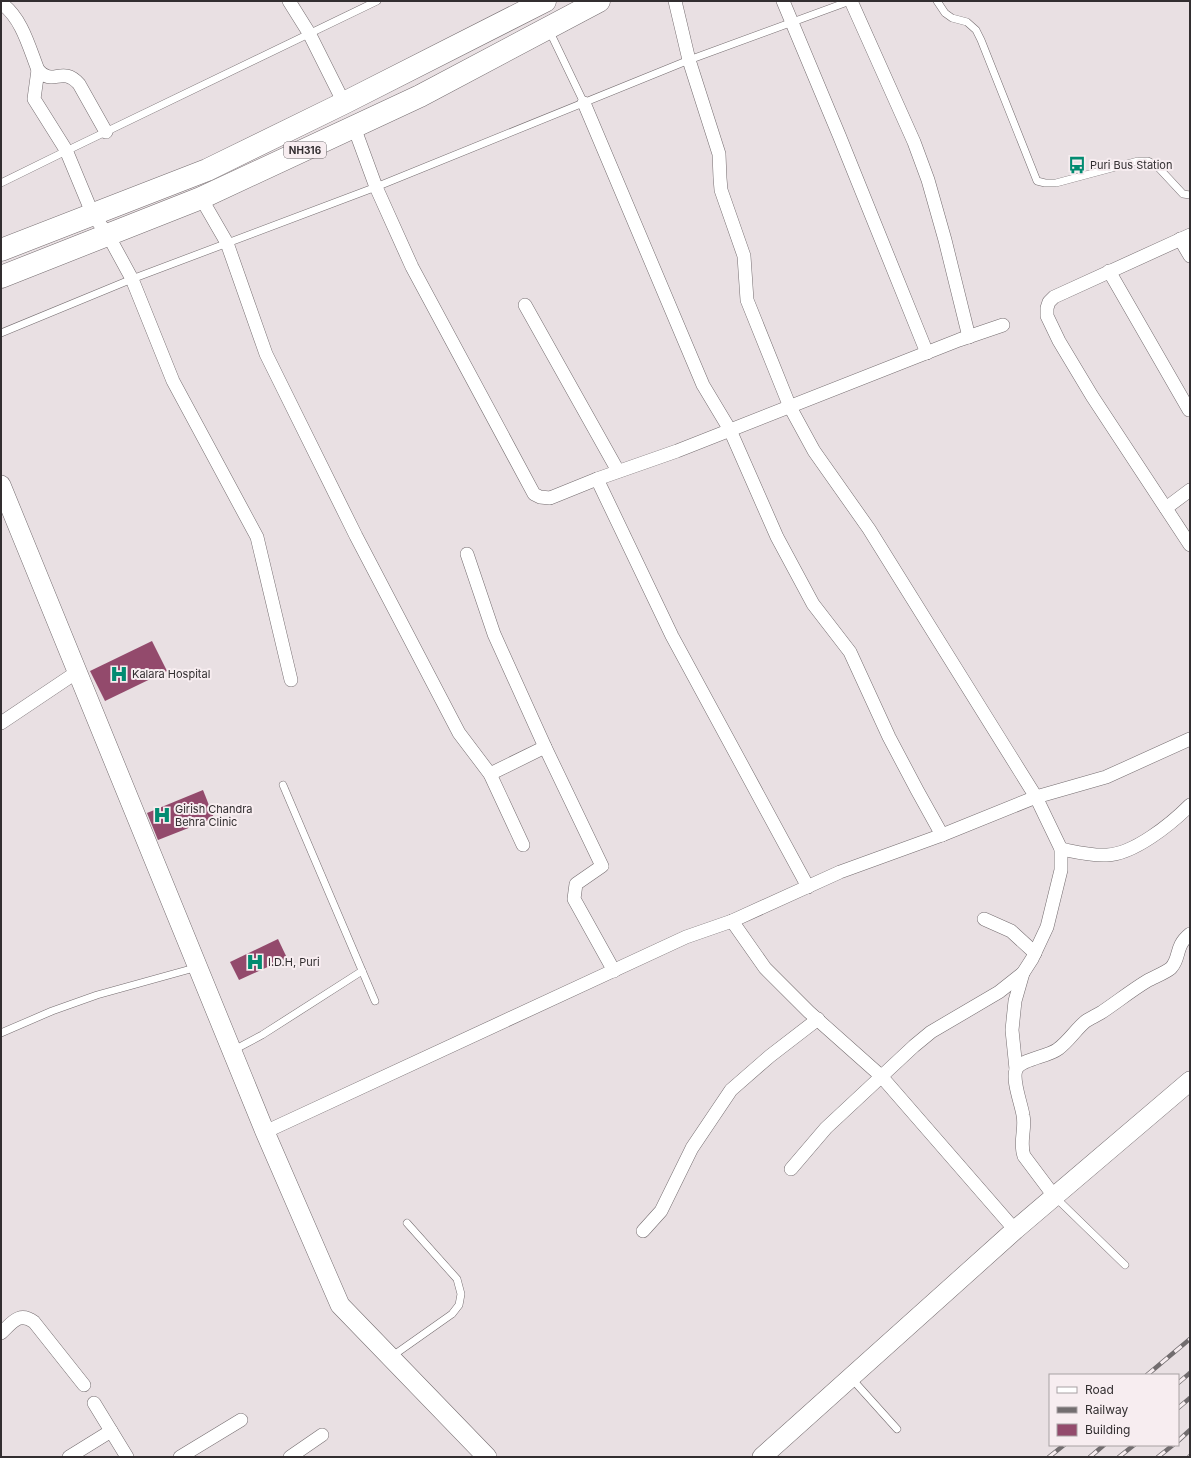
<svg xmlns="http://www.w3.org/2000/svg" width="1191" height="1458" font-family="Inter,sans-serif">
	<style>
		.building { fill: #934a6c }
		.lines { fill: none; stroke-linecap: round; stroke-linejoin: round }
		.lane-casing { stroke: #746c6f; stroke-width: 8 }
		.street-casing { stroke: #746c6f; stroke-width: 14 }
		.secondary-casing { stroke: #746c6f; stroke-width: 20 }
		.highway-casing { stroke: #746c6f; stroke-width: 23 }
		.lane { stroke: #fff; stroke-width: 7 }
		.street { stroke: #fff; stroke-width: 13 }
		.secondary { stroke: #fff; stroke-width: 19 }
		.highway { stroke: #fff; stroke-width: 22 }
		.rail-casing { stroke: #726d6f; stroke-width: 4.5 }
		.rail { stroke: #f7edf0; stroke-width: 3; stroke-dasharray: 9; stroke-linecap: butt }
		.labels { text-anchor: middle; dominant-baseline: central; stroke-width: 4; stroke-linejoin: round; paint-order: stroke }
		.shield { fill: #f7edf0; stroke: #6d676a; stroke-width: 1 }
		.shield-label { font-size: 10px; font-weight: bold; fill: #322e30 }
		.poi-label { font-size: 11px; fill: #322e30; stroke: #f7edf0; text-anchor: start }
	</style>
	<rect width="100%" height="100%" fill="#e9e0e3"/>
	<g class="building">
		<path d="M152 641 167 671 105 701 90 671Z"/>
		<path d="M203 790 214 818 158 840 147 813Z"/>
		<path d="M278 939 287 958 239 980 230 962Z"/>
	</g>
	<g class="lines">
		<g class="lane-casing">
			<g id="lane">
				<path d="M937 1 945 13 952 18 967 22 976 30 981 40 1037 181 1045 183H1056L1138 161H1148L1157 166 1183 194 1190 195"/>
				<path d="M549 30 584 103"/>
				<path d="M1 183 62 153 377 1"/>
				<path d="M1 333 132 279 376 187 689 60 850 1"/>
				<path d="M283 785 375 1001"/>
				<path d="M1 1033 52 1011 97 995 198 967"/>
				<path d="M232 1051 262 1035 362 971"/>
				<path d="M1055 1197 1125 1265"/>
				<path d="M391 1357 452 1314 459 1305 461 1294 457 1279 407 1223"/>
				<path d="M852 1379 897 1429"/>
			</g>
		</g>
		<g class="street-casing">
			<g id="street">
				<path d="M289 1 309 33 344 103"/>
				<path d="M675 1 689 60 719 154 720 178 721 190 744 256 747 300 790 407 814 451 869 529 1036 797 1061 849V870L1047 927 1032 959 1023 973 999 992 931 1032 914 1046 826 1128 791 1169"/>
				<path d="M783 1 839 135 927 353"/>
				<path d="M851 1 914 142 928 180 945 240 969 337"/>
				<path d="M1 3C22 18 29 47 38 70 53 87 62 65 79 84L106 132"/>
				<path d="M38 70 34 99 66 150 93 215 108 235 132 279 173 381 257 537 291 680"/>
				<path d="M584 103 703 385 730 430 777 537 813 604 850 652 889 737 917 790 942 835"/>
				<path d="M354 127 376 187 412 267 534 494 540 497 550 498 597 479 677 451 959 340 1003 325"/>
				<path d="M201 198 227 243 266 354 356 536 459 733 490 774 523 845"/>
				<path d="M1190 235 1054 297 1049 302 1047 308V316L1059 341 1092 396 1190 545"/>
				<path d="M1180 239 1190 256"/>
				<path d="M1109 271 1189 410"/>
				<path d="M525 305 618 471"/>
				<path d="M597 479 672 636 808 887"/>
				<path d="M1166 508 1190 490"/>
				<path d="M467 554 494 634 545 747 602 866 576 884 574 899 614 971"/>
				<path d="M1 723 77 672"/>
				<path d="M490 774 545 747"/>
				<path d="M1061 849C1076 852 1091 856 1107 855 1134 854 1171 824 1190 805"/>
				<path d="M984 919 1011 931 1035 953"/>
				<path d="M732 921 765 968 809 1012 881 1076 1015 1230"/>
				<path d="M1016 1069 1012 1030 1015 1001 1023 973"/>
				<path d="M265 1132 686 937 732 921 840 872 942 835 1036 797 1106 777 1190 739"/>
				<path d="M1054 1196 1024 1156C1019 1142 1026 1129 1023 1115 1021 1103 1012 1080 1016 1070 1020 1059 1048 1057 1058 1049 1069 1041 1076 1029 1086 1021 1091 1018 1097 1015 1102 1012 1117 1002 1132 990 1147 981 1154 977 1165 973 1171 968 1181 957 1174 947 1190 934"/>
				<path d="M643 1231 661 1211 692 1148 731 1090 770 1056 818 1019"/>
				<path d="M1 1333C12 1323 19 1311 34 1322L84 1385"/>
				<path d="M94 1403 127 1457"/>
				<path d="M69 1457 111 1431"/>
				<path d="M180 1457 241 1420"/>
				<path d="M290 1457 322 1435"/>
			</g>
		</g>
		<g class="secondary-casing">
			<g id="secondary">
				<path d="M1 485 265 1132 340 1305 487 1457"/>
				<path d="M762 1457 1015 1230 1190 1081"/>
			</g>
		</g>
		<g class="highway-casing">
			<g id="highway">
				<path d="M1 250 207 170 344 103 545 1"/>
				<path d="M1 277 201 198 420 96 599 1"/>
			</g>
		</g>
		<use href="#lane" class="lane"/>
		<use href="#street" class="street"/>
		<use href="#secondary" class="secondary"/>
		<use href="#highway" class="highway"/>
		<g class="rail-casing">
			<g id="rail">
				<path d="M1147 1375 1190 1339"/>
				<path d="M1178 1383 1190 1373"/>
				<path d="M1178 1408 1190 1398"/>
				<path d="M1178 1441 1190 1430"/>
				<path d="M1049 1457 1064 1445"/>
				<path d="M1090 1457 1104 1445"/>
				<path d="M1119 1457 1134 1445"/>
				<path d="M1158 1457 1173 1445"/>
				<path d="M1189 1457 1190 1456"/>
			</g>
		</g>
		<use href="#rail" class="rail"/>
	</g>
	<defs>
		<g id="bus-bare" transform="scale(1.38)"><path d="M-5-6H5V4H4V6H2V4H-2V6H-4V4H-5ZM-3.5-4V0h7V-4ZM-3.5 1.2v1.5H-2V1.2ZM2 1.2v1.5H3.5V1.2Z" fill="#028b71" stroke="#f7edf0" stroke-width="2.5" paint-order="stroke"/></g>
		<g id="hospital-bare" transform="scale(1.38)"><path d="M-5-5h3v3.5h4V-5h3V5h-3V1.5h-4V5h-3Z" fill="#028b71" stroke="#f7edf0" stroke-width="2.5" paint-order="stroke"/></g>
	</defs>
	<g fill-rule="evenodd">
		<use href="#bus-bare" x="1077" y="165"/>
		<use href="#hospital-bare" x="119" y="674"/>
		<use href="#hospital-bare" x="162" y="815"/>
		<use href="#hospital-bare" x="255" y="962"/>
	</g>
	<g class="labels">
		<rect class="shield" x="284" y="142" width="42" height="16" rx="3"/>
		<g class="shield-label">
			<text x="305" y="150">NH316</text>
		</g>
		<g class="poi-label">
			<text x="1090" y="165">Puri Bus Station</text>
			<text x="132" y="674">Kalara Hospital</text>
			<text x="175" y="809">Girish Chandra<tspan x="175" dy="13">Behra Clinic</tspan></text>
			<text x="268" y="962">I.D.H, Puri</text>
		</g>
	</g>
	<rect width="1191" height="1458" fill="none" stroke="#322e30" stroke-width="4"/>
	<rect x="1049" y="1374" width="130" height="72" fill="#f7edf0" stroke="#a8a1a3"/>
	<rect x="1057" y="1387" width="20" height="6" fill="#ffffff" stroke="#a8a1a3"/>
	<text x="1085" y="1394" font-size="12" fill="#322e30">Road</text>
	<rect x="1057" y="1407" width="20" height="6" fill="#726d6f" stroke="#a8a1a3"/>
	<text x="1085" y="1414" font-size="12" fill="#322e30">Railway</text>
	<rect x="1057" y="1424" width="20" height="12" fill="#934a6c" stroke="#a8a1a3"/>
	<text x="1085" y="1434" font-size="12" fill="#322e30">Building</text>
</svg>
